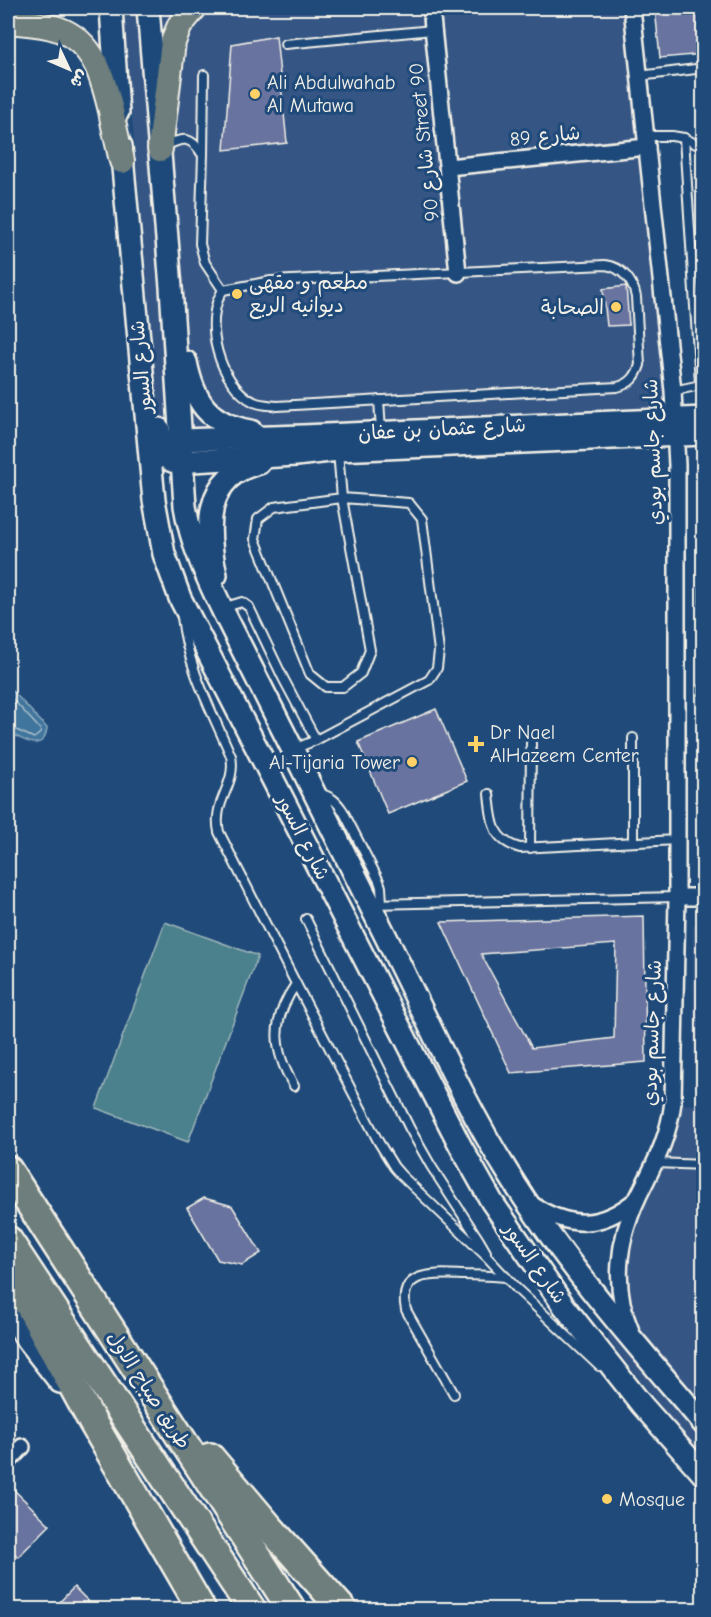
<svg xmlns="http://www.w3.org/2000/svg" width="711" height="1617" font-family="'Comic Neue','Playpen Sans Arabic',sans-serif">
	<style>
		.built { fill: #355685 }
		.green { fill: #4c808d; stroke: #a0b8ba; stroke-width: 1.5 }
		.water { fill: #40759d; stroke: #88a7bb; stroke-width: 1.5 }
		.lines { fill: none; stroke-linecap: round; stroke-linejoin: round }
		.shore { stroke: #acbfca; stroke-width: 1.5 }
		.building { fill: #68739f; stroke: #f4f1e8; stroke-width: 1.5; fill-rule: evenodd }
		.lane-casing { stroke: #f4f1e8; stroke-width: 12 }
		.street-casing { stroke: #f4f1e8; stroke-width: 20 }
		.secondary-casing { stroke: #f4f1e8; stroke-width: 26 }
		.primary-casing { stroke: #f4f1e8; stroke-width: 28 }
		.highway-casing { stroke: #f4f1e8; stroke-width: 32 }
		.lane { stroke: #1f4a7a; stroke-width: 8 }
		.street { stroke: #1f4a7a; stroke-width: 15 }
		.secondary { stroke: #1f4a7a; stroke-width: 21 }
		.primary { stroke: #6d7e7c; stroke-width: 24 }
		.highway { stroke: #6d7e7c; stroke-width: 27 }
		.poi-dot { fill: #ffd166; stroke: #1f4a7a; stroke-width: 2 }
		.labels { text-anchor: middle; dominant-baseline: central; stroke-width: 6; stroke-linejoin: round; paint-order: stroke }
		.poi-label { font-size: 20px; fill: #f4f1e8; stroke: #1f4a7a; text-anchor: start }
		.street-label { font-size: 20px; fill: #f4f1e8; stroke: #1f4a7a }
	</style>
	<rect width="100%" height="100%" fill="#1f4a7a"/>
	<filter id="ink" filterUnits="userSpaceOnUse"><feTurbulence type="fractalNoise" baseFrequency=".0167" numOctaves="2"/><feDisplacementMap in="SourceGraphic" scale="12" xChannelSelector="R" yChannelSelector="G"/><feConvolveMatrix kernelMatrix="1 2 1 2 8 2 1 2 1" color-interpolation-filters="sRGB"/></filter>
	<g filter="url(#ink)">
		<g class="built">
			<path d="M122 8H628L670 428 163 454Z"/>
			<path d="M703 917 704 1086H694L693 927Z"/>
			<path d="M668 1104 703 1105V1460L608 1339 621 1216 654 1162Z"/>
		</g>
		<g class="green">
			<path d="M700 460H704V882H698Z"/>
			<path d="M165 922 258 956 188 1142 96 1108Z"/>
		</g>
		<path class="water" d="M8 686 47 728C44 755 22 739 8 732Z"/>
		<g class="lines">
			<path class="shore" d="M8 694 40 729 41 732 38 735 34 738 12 728 8 727"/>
		</g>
		<g class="building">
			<path d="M655 8H704V54L660 58Z"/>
			<path d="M276 36 287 143 224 150 232 44Z"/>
			<path d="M626 286 629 325 607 326 603 289Z"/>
			<path d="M436 709 467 781 388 814 358 742Z"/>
			<path d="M644 916 646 1062 511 1073 441 922ZM616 944 614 1038 532 1048 481 954Z"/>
			<path d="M204 1198 232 1206 261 1253 242 1265 218 1260 187 1208Z"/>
			<path d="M13 1489 50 1525 18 1557 8 1547V1495Z"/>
			<path d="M74 1587 97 1610H52Z"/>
		</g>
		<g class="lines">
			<g class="lane-casing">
				<g id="lane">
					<path d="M285 44 433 30"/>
					<path d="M204 75 203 155 200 244 205 263 223 290"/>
					<path d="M639 76 704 68"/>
					<path d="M646 136H672L684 138 704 148"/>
					<path d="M165 146C183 137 191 136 202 154"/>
					<path d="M605 265C622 267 633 281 636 297L640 365C636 377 630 384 617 387L277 406C269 405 261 405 254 402 219 385 202 321 223 290L271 281Z"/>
					<path d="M673 391 696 386 700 383 684 138"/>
					<path d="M379 400 381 431"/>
					<path d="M226 611 232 605 242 602 249 607 283 678 316 740"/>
					<path d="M182 617C188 669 211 709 231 756 237 786 212 800 219 832L292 976 378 1141 394 1167 401 1175 487 1257 517 1289 599 1366"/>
					<path d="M633 738V842"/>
					<path d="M294 749 316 740 429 680 437 668 439 651 422 519 409 503 342 498 274 507 258 519 255 539 310 674 326 687H343L361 673 370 650 342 498 338 452"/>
					<path d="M318 793C330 796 336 800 343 811L379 881 381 887 382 903"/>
					<path d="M489 794C492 820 491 840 520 848L677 840"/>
					<path d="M530 848 531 743"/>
					<path d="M372 904 677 897"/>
					<path d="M306 919 410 1129 431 1166 479 1240 486 1252"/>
					<path d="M294 1086C272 1049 271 1020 296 984"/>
					<path d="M656 1163 704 1165"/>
					<path d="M454 1394 406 1310C397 1269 437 1274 464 1275 478 1275 492 1276 506 1277"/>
				</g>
			</g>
			<g class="street-casing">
				<g id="street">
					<path d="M431 8 458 273"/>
					<path d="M448 167 647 147"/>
					<path d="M677 897H704"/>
					<path d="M531 1204C570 1229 601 1229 637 1199"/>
					<path d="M631 1331C612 1287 618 1240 638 1197 654 1164 668 1141 673 1102L677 897V465L673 391 632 8"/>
					<path d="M8 1462 22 1447"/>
				</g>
			</g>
			<g class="secondary-casing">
				<g id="secondary">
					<path d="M111 8 118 112"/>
					<path d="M148 8 171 287 185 506C191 544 207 578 224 613 281 726 338 840 394 953 431 1027 464 1103 508 1173 564 1263 635 1343 704 1424"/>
					<path d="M121 146 154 500 164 554 180 598 461 1147 492 1202 564 1306 642 1405 704 1475"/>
					<path d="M186 362C194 402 209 424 251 431"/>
					<path d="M159 429C161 443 159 458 175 462L296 455 338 450 704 434"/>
					<path d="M168 442 181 440 303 436 704 418"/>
					<path d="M216 575C206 529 203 476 259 463"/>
					<path d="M8 1309 27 1340 60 1382"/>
				</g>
			</g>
			<g class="primary-casing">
				<g id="primary">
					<path d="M8 21C24 23 42 23 58 29 94 42 103 77 111 111 114 127 118 144 122 161"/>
					<path d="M160 149 173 42 180 25 194 8"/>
				</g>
			</g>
			<g class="highway-casing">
				<g id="highway">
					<path d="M8 1170 292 1610"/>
					<path d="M8 1240 252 1610"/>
					<path d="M13 1276 93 1423 202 1610"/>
					<path d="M210 1457 270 1528 343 1610"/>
				</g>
			</g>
			<use href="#lane" class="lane"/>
			<use href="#street" class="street"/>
			<use href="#secondary" class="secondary"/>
			<use href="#primary" class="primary"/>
			<use href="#highway" class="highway"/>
		</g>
	</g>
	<g class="poi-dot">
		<circle cx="255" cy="94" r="6"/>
		<circle cx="237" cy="294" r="6"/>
		<circle cx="616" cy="307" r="6"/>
		<path d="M473 735h6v6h6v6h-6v6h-6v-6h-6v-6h6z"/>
		<circle cx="412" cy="762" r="6"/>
		<circle cx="607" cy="1499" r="6"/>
	</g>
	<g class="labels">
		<g class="poi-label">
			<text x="267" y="82">Ali Abdulwahab<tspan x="267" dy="23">Al Mutawa</tspan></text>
			<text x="249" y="282">مطعم و مقهى<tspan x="249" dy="23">ديوانيه الربع</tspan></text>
			<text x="604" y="307" text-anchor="end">الصحابة</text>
			<text x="490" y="732">Dr Nael<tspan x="490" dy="23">AlHazeem Center</tspan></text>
			<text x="400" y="762" text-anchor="end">Al-Tijaria Tower</text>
			<text x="619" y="1499">Mosque</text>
		</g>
		<g class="street-label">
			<text transform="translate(545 136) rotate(-6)">شارع 89</text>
			<text transform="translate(424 142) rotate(-96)">شارع 90 Street 90</text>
			<text transform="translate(141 367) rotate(-95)">شارع السور</text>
			<text transform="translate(442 429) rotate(-3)">شارع عثمان بن عفان</text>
			<text transform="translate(653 452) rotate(-92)">شارع جاسم بودي</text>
			<text transform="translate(303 837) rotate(63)">شارع السور</text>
			<text transform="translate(652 1033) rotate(-88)">شارع جاسم بودي</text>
			<text transform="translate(535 1263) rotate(55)">شارع السور</text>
			<text transform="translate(149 1390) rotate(57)">طريق صباح الاول</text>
		</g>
	</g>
	<rect width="711" height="1617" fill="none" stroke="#1f4a7a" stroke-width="30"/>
	<rect x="15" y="15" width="681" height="1587" fill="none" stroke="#f4f1e8" stroke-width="2" filter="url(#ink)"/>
	<g transform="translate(69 69) rotate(134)" stroke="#1f4a7a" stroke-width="4.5" paint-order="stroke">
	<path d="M0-4.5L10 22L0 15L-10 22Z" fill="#f4f1e8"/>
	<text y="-9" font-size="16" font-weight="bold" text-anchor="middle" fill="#f4f1e8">ش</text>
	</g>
</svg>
